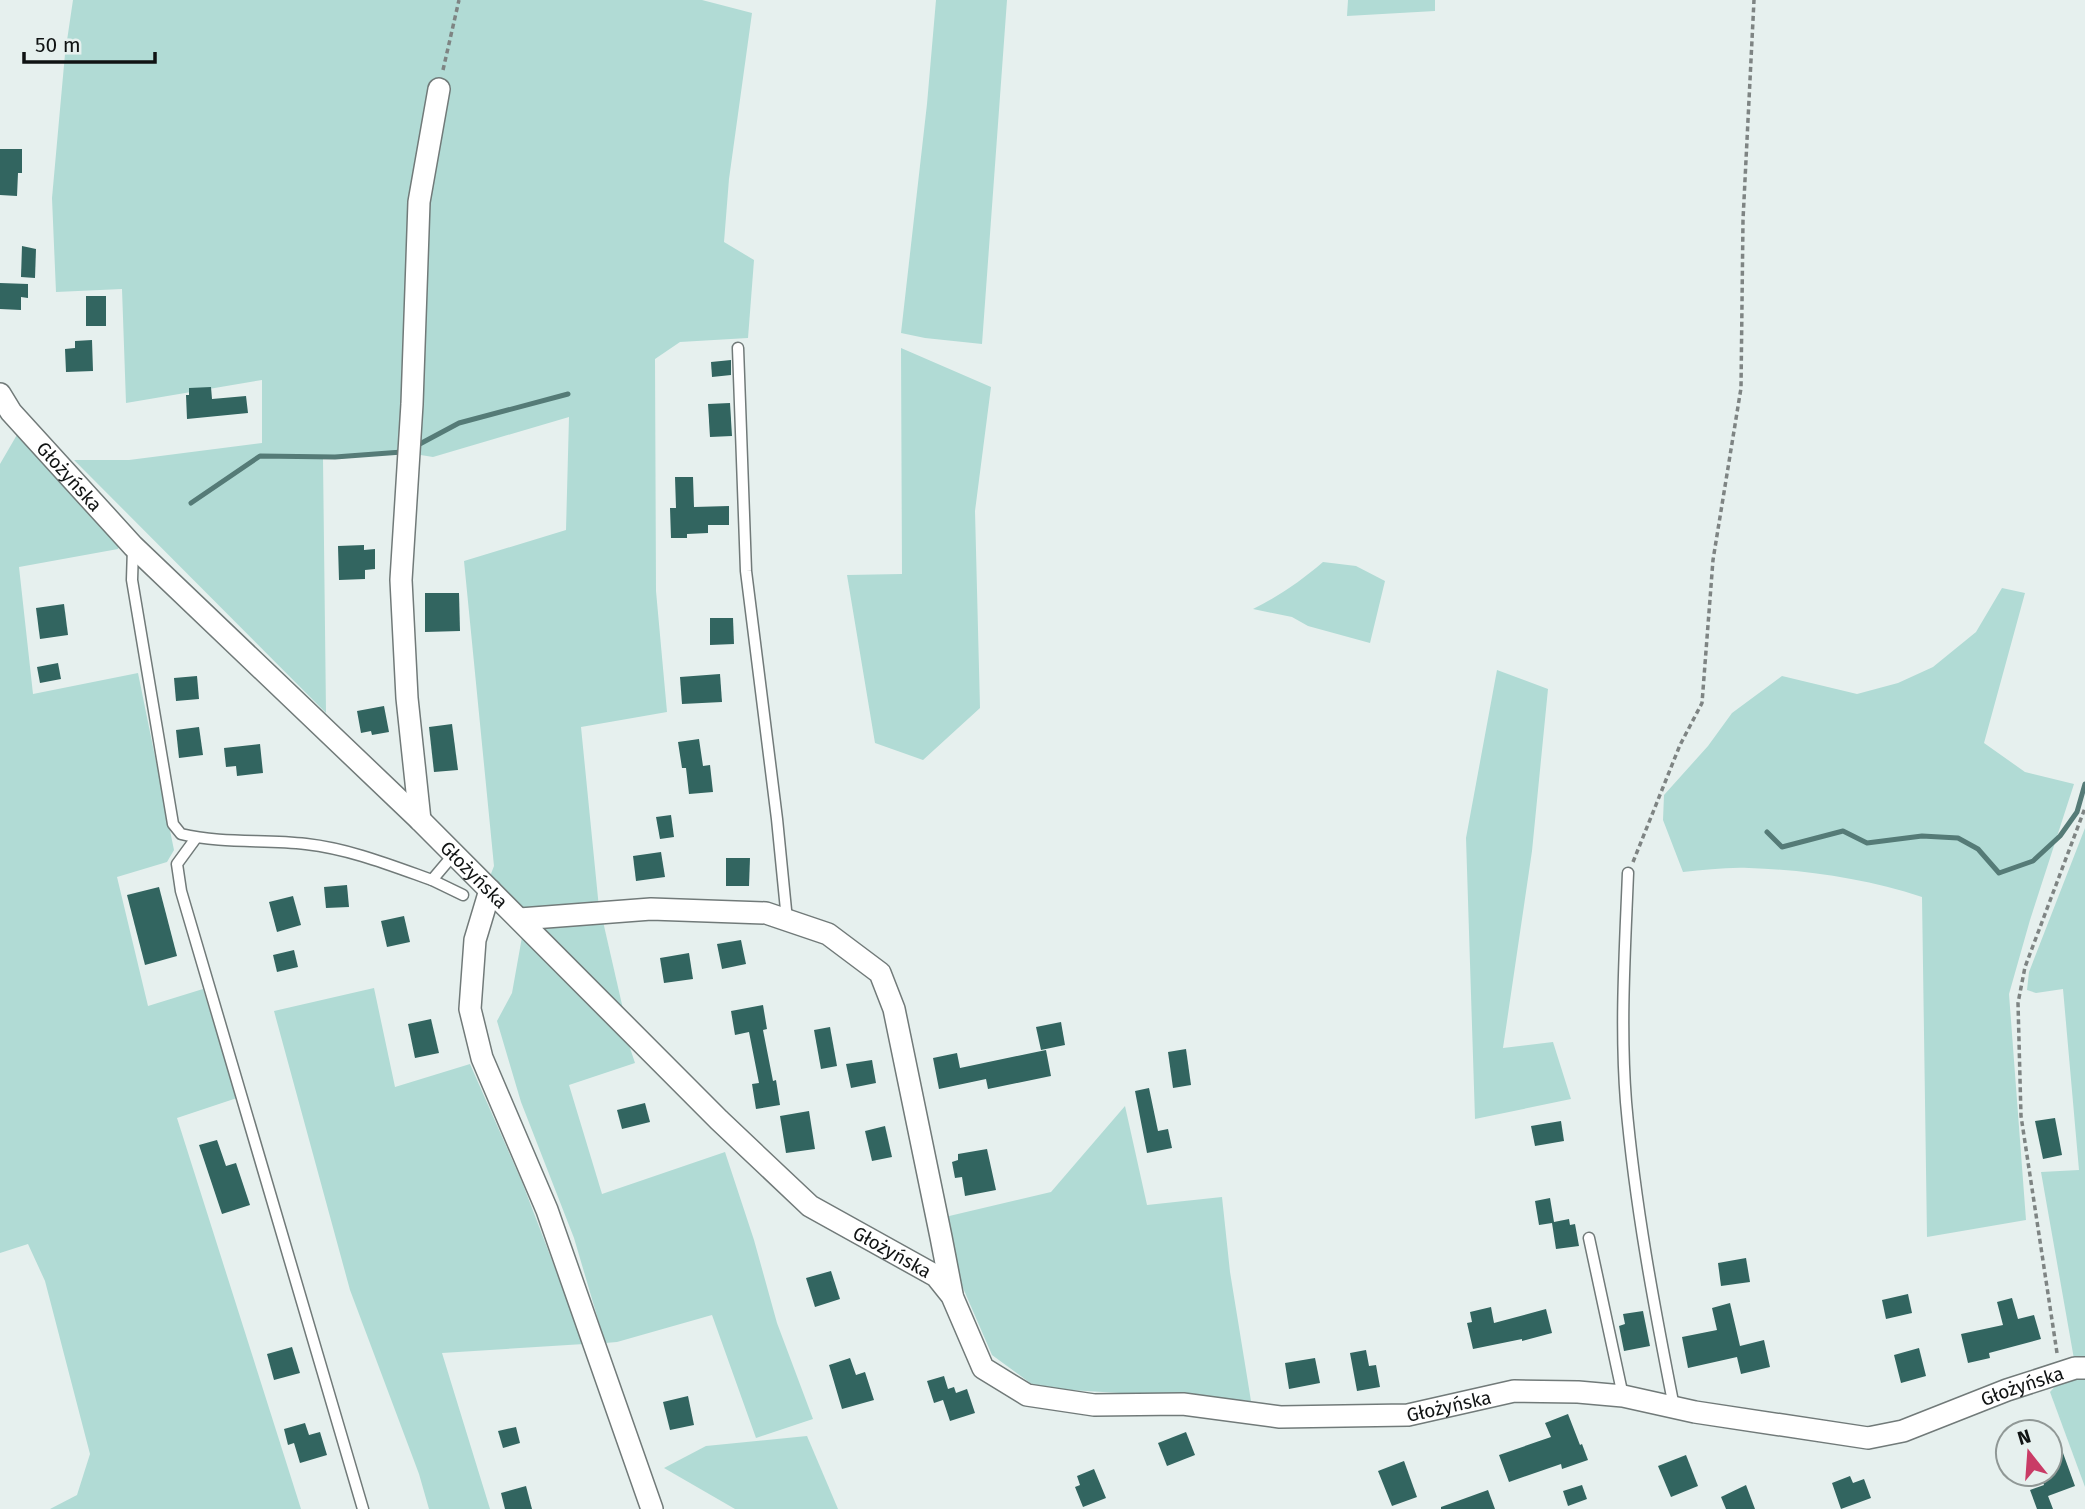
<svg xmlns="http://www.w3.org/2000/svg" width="2085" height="1509" font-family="'Fira Sans',sans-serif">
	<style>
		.green { fill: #b1dbd5 }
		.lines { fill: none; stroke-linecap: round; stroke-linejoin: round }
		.stream { stroke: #557b77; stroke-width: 5 }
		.building { fill: #326560 }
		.service-casing { stroke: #717a79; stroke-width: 13 }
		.minor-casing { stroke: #717a79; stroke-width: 24 }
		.path { stroke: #7e8483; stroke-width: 3.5; stroke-dasharray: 5 3.5; stroke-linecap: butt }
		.service { stroke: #fff; stroke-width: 10 }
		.minor { stroke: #fff; stroke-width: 21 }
		.labels { text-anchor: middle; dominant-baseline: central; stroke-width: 7; stroke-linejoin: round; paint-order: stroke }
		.street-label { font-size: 19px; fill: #101313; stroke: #e6f0ee }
	</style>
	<rect width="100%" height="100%" fill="#e6f0ee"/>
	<g class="green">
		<path d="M73 0H702L752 13 729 179 724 242 754 260 748 338 680 342 655 359 656 591 667 712 581 727 599 908 523 910 489 879 494 866 464 561 566 530 569 417 433 457 402 452 323 459 326 713 74 460H129L262 443V380L126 403 122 289 56 292 52 198 65 54Z"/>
		<path d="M936 0H1007L982 344 925 338 901 333 927 104Z"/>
		<path d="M1348 0H1435V11L1347 16Z"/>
		<path d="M901 348 991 387 975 511 980 708 923 760 875 743 847 575 902 574Z"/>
		<path d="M18 433 120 542 118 549 19 567 33 694 138 673 174 850 167 862 117 877 148 1006 203 989 237 1098 177 1118 301 1509H50L77 1495 90 1454 45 1281 28 1244 0 1253V464Z"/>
		<path d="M1323 562 1356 566 1385 581 1370 643 1308 626 1292 617 1253 609C1279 596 1301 581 1323 562Z"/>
		<path d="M2002 588 2025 593 1984 743 2025 772 2074 784 2030 920 2009 994 2026 1220 1927 1237 1922 897C1867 879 1807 870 1749 868 1727 867 1705 870 1683 872L1663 820 1664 795 1708 746 1732 713 1782 676 1857 694 1898 683 1933 667 1976 632Z"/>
		<path d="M1497 670 1548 689 1532 851 1503 1048 1553 1042 1571 1099 1475 1119 1466 838Z"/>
		<path d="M2085 828V1359H2074L2041 1172 2079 1170 2063 989 2036 993 2027 990 2029 972Z"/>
		<path d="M602 917 623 1009 540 929 549 922Z"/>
		<path d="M522 937 629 1045 635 1063 569 1085 602 1194 725 1152 754 1240 777 1323 813 1419 756 1438 712 1315 617 1342 605 1343 574 1238 521 1102 497 1021 512 993Z"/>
		<path d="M374 988 395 1087 470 1064 522 1182 584 1344 442 1353 490 1509H429L419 1474 350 1290 274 1011Z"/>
		<path d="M1125 1106 1147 1205 1222 1197 1230 1272 1251 1401 1037 1388 992 1355 963 1288 949 1242 945 1217 1051 1192Z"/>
		<path d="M2085 1377V1487L2050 1392 2060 1381Z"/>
		<path d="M807 1436 838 1509H735L664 1468 706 1446Z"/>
	</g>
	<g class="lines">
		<g class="stream">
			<path d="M416 446 459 423 568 394"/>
			<path d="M191 503 260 456 335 457 402 452"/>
			<path d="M1767 832 1782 847 1843 831 1867 843 1922 836 1958 838 1978 849 1999 873 2033 861 2060 836 2077 812 2085 784"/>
		</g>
	</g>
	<g class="building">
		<path d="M0 149H22V173H18L17 196 0 195Z"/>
		<path d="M22 246 36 249 35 278 21 277Z"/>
		<path d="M0 283 28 284V298L21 297V310L0 309Z"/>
		<rect x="86" y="296" width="20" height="30"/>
		<path d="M92 340 93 371 66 372 65 349 75 348V341Z"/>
		<path d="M731 360V375L712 377 711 362Z"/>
		<path d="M211 387 212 399 246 396 248 413 187 419 186 395H189V388Z"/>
		<path d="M730 403 732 436 710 437 708 404Z"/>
		<path d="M675 477H693L694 507 729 506V525H708V533L687 534V538H671L670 508H676Z"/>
		<path d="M364 545V550L375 549V569L365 570V579L339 580 338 546Z"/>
		<path d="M425 593H459L460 631 425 632Z"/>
		<path d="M64 604 68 635 40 639 36 608Z"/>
		<path d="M710 618H733L734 644 710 645Z"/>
		<path d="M58 663 61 679 40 683 37 667Z"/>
		<path d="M720 674 722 702 682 704 680 677Z"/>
		<path d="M197 676 199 699 176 701 174 678Z"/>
		<path d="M384 706 389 732 372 735 371 731 361 733 357 711Z"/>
		<path d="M452 724 458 770 434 772 429 727Z"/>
		<path d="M199 727 203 755 179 758 176 730Z"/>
		<path d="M699 739 703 766 710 765 713 792 689 794 686 768H682L678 742Z"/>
		<path d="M260 744 263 773 237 776 236 766 226 767 224 748Z"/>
		<path d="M671 815 674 837 660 839 656 817Z"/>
		<path d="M661 852 665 877 636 881 633 856Z"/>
		<path d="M726 858H750L749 886H726Z"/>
		<path d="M347 885 349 907 326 908 324 887Z"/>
		<path d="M159 887 177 956 145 965 127 895Z"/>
		<path d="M293 896 301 925 277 932 269 902Z"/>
		<path d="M404 916 410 942 387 947 381 921Z"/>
		<path d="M741 940 746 964 722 969 717 944Z"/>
		<path d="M294 950 298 967 277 972 273 955Z"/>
		<path d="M689 953 693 979 664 983 660 958Z"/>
		<path d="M763 1005 767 1029 763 1030 773 1081 776 1080 780 1105 756 1109 752 1084 759 1083 749 1032 735 1035 731 1011Z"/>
		<path d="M431 1019 439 1053 415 1058 408 1024Z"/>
		<path d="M1061 1022 1065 1045 1041 1050 1036 1027Z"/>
		<path d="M830 1027 837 1066 821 1069 814 1030Z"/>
		<path d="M1186 1049 1191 1085 1173 1088 1168 1052Z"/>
		<path d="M1046 1050 1051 1076 988 1089 986 1079 939 1089 933 1058 957 1053 960 1068Z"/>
		<path d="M872 1060 876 1083 851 1088 846 1064Z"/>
		<path d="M1149 1088 1158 1131 1168 1129 1172 1148 1147 1153 1135 1091Z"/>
		<path d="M645 1103 650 1122 622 1129 617 1110Z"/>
		<path d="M809 1111 815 1149 786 1153 780 1116Z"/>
		<path d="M2055 1118 2062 1155 2043 1159 2035 1121Z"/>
		<path d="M1561 1121 1564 1141 1535 1146 1531 1126Z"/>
		<path d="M885 1126 892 1157 872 1161 865 1131Z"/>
		<path d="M217 1140 226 1166 236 1163 250 1205 222 1214 199 1145Z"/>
		<path d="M987 1149 996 1190 965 1196 962 1177 955 1178 952 1162 958 1160V1154Z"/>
		<path d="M1550 1198 1554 1222 1569 1219 1570 1225 1575 1224 1579 1246 1556 1249 1552 1223 1539 1225 1535 1201Z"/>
		<path d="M1746 1258 1750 1282 1721 1286 1718 1263Z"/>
		<path d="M831 1271 840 1299 815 1307 806 1278Z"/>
		<path d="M1908 1294 1912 1313 1886 1319 1882 1300Z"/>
		<path d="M2012 1298 2018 1319 2034 1315 2041 1339 1989 1353 1990 1358 1968 1363 1961 1334 2003 1325 1997 1302Z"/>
		<path d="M1730 1303 1740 1346 1764 1340 1770 1367 1741 1374 1737 1357 1688 1368 1682 1337 1717 1330 1712 1308Z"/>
		<path d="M1491 1307 1494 1323 1546 1309 1552 1333 1522 1341V1339L1473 1349 1467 1323 1472 1322 1470 1312Z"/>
		<path d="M1643 1311 1650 1346 1624 1351 1619 1326 1625 1324 1623 1314Z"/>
		<path d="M292 1347 300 1373 274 1380 267 1354Z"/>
		<path d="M1919 1348 1926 1376 1901 1383 1894 1355Z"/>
		<path d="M1366 1350 1369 1366 1376 1365 1380 1387 1357 1391 1350 1353Z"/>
		<path d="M850 1358 856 1375 865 1372 874 1400 842 1409 829 1365Z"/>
		<path d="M1315 1358 1320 1383 1289 1389 1285 1363Z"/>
		<path d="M944 1376 948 1389 954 1387 956 1393 967 1389 975 1413 950 1421 943 1400 934 1403 927 1381Z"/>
		<path d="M688 1396 694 1425 670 1430 663 1402Z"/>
		<path d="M1568 1414 1580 1445 1582 1444 1588 1460 1562 1469 1561 1464 1509 1482 1499 1455 1551 1437 1545 1423Z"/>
		<path d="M305 1423 309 1435 320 1432 327 1455 300 1463 294 1443 288 1445 284 1429Z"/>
		<path d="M516 1427 520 1443 503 1448 498 1431Z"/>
		<path d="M1186 1432 1195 1455 1167 1466 1158 1443Z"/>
		<path d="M2063 1453 2075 1486 2048 1496 2053 1509H2037L2030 1490 2044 1485 2040 1474H2050V1458Z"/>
		<path d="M1686 1455 1698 1486 1671 1497 1658 1466Z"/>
		<path d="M1404 1461 1417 1497 1392 1506 1378 1471Z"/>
		<path d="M1094 1469 1106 1498 1083 1507 1075 1487 1080 1485 1077 1476Z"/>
		<path d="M1850 1476 1853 1483 1864 1479 1871 1498 1841 1509 1832 1483Z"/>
		<path d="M1582 1485 1587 1499 1568 1506 1563 1491Z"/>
		<path d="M1746 1485 1755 1509H1726L1721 1497Z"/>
		<path d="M526 1486 532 1509H505L501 1493Z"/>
		<path d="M1488 1490 1495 1509H1441V1507Z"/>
	</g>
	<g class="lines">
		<g class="service-casing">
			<g id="service">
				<path d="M738 348 746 571 777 819 787 920"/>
				<path d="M133 548 132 580 173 824 181 834C223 844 265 839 306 844 350 849 390 865 432 880L454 854"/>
				<path d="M196 838 177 864 181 891 363 1509"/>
				<path d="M1628 873C1625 950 1620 1026 1626 1102 1635 1205 1654 1306 1674 1407"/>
				<path d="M432 880 463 895"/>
				<path d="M1589 1238 1623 1396"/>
			</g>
		</g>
		<g class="minor-casing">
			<g id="minor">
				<path id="s1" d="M0 394 11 412 133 546 420 820 719 1120 810 1206 936 1276 952 1296 983 1368 1027 1395 1094 1405 1183 1404 1280 1417 1408 1415 1514 1391 1578 1392 1623 1396 1695 1412 1868 1438 1903 1431 2007 1390 2075 1368H2085"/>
				<path d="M420 820 407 698 401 580 412 404 419 202 439 89"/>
				<path d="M490 890 475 940 470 1009 482 1058 547 1210 652 1509"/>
				<path d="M520 919 651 909 766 913 828 934 880 973 894 1009 941 1237 952 1294"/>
			</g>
		</g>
		<g class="path">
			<path d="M443 70 459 0"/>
			<path d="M1633 862 1680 745 1702 703 1713 560 1741 388 1743 220 1754 0"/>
			<path d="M2057 1353 2021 1116 2018 1003 2025 967 2085 808"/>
		</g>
		<use href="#service" class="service"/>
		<use href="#minor" class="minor"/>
	</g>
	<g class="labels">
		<g class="street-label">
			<text stroke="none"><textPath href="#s1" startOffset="108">Głożyńska</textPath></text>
			<text stroke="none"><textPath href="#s1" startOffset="676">Głożyńska</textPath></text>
			<text stroke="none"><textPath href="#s1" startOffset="1242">Głożyńska</textPath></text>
			<text stroke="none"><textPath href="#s1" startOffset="2460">Głożyńska</textPath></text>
			<text stroke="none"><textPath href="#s1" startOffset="1872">Głożyńska</textPath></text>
		</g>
	</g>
	<g transform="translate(2029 1453) rotate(343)"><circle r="33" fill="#e6f0ee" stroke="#909896" stroke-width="2"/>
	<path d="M0-5L12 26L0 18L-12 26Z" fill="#c93b66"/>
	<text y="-10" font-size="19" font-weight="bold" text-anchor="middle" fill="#101313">N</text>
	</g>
	<path d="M24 52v10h131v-10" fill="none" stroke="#101313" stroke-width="3.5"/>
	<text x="35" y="52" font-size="21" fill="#101313" stroke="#e6f0ee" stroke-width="5" paint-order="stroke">50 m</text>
</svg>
